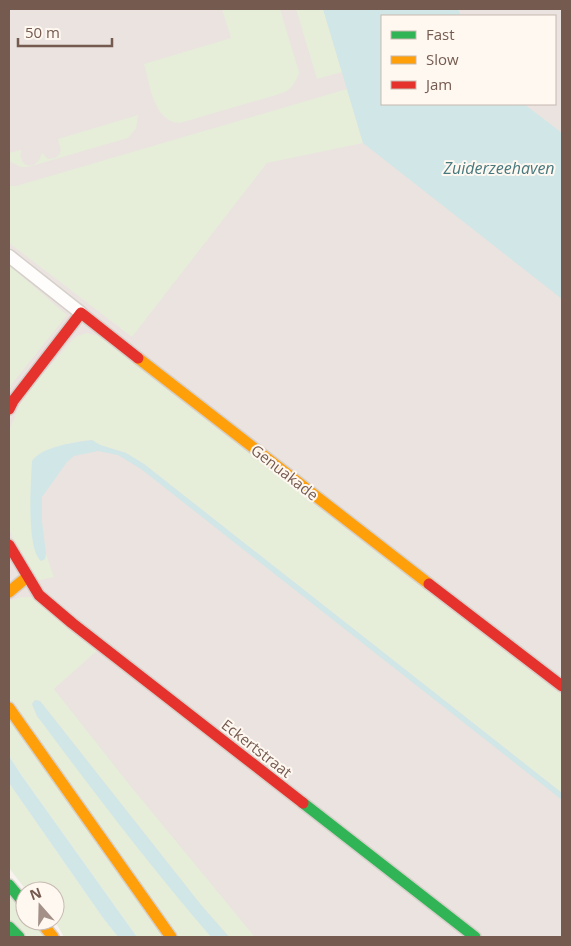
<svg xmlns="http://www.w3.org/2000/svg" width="571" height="946" font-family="'Open Sans',sans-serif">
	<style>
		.industrial { fill: #eae3df; fill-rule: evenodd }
		.green { fill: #e6eeda }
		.water { fill: #d1e6e7 }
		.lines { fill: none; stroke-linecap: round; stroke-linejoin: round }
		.street-casing { stroke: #d6d0ca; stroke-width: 15 }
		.fast-casing { stroke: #d7d0ca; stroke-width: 14 }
		.slow-casing { stroke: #d7d0ca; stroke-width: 14 }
		.jam-casing { stroke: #d7d0ca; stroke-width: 14 }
		.street { stroke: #fefdfc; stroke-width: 12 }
		.fast { stroke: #30b455; stroke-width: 11 }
		.slow { stroke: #ff9f0a; stroke-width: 11 }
		.jam { stroke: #e5322d; stroke-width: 11 }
		.labels { text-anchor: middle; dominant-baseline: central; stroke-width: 4; stroke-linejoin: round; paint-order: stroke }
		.street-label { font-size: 15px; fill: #755a4f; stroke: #fef8f1 }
		.water-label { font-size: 16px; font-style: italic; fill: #47797f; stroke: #fef8f1 }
	</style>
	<rect width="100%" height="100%" fill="#f8f3ee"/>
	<path class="industrial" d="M9 9H562V937H224L44 717 9 741ZM382 16H555V104H382Z"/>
	<g class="green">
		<path d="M222 9H280L299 72C296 82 292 89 283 93L180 123C153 122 150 84 144 64L231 38Z"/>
		<path d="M296 9H323L342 72 317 79Z"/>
		<path d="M347 89 363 143 267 163 132 337 9 243V186H16Z"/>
		<path d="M138 115 136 129 128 138 28 167H21L9 161V153L21 150C19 159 25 170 35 164 39 161 41 156 42 153L48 159 55 158C65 152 59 147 58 139Z"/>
		<path d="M9 265 67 315 12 384 9 391Z"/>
		<path d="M87 333 99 336 562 695V793L144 464 126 453 100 445 91 440 81 441 43 452 33 543 38 558 41 561 45 559 46 554 54 577 36 581 18 552 9 528V431L20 404 32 387 73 339 77 336Z"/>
		<path d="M21 597H32L98 650 54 689 129 784 255 937H229L201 905 40 701 35 700 32 704 37 716 95 792 211 937H179L9 701V601Z"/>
		<path d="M9 715 166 937H137L22 776 9 756Z"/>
		<path d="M9 783 103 918 118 937H64L55 921V891H27L9 868Z"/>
		<path d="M9 894 25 913V921H31L45 937H9Z"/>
	</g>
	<g class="water">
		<path d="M323 9H458L461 16H382V104H524L562 133V299L363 143Z"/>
		<path d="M92 440 100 445 126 453 144 464 562 793V800L141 469 118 455 98 451 74 456 67 462 42 497V522L46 554 45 559 41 561C26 548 31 481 32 461 41 447 75 442 92 440Z"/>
		<path d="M35 700 40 701 201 905 229 937H211C150 866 93 791 37 716L32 704Z"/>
		<path d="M9 756 22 776 137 937H118L103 918 9 783Z"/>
	</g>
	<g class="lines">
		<g class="street-casing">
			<path id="street" d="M9 256 81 313"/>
		</g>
		<g class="fast-casing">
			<g id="fast">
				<path d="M303 803 475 937"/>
				<path d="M9 885 25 904"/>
				<path d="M9 927 19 937"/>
			</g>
		</g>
		<g class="slow-casing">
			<g id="slow">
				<path d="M138 358 429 584"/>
				<path d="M9 592 27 577"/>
				<path d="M9 708 171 937"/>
				<path d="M40 921 53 937"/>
			</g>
		</g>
		<g class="jam-casing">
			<g id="jam">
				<path d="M9 409 13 401 81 313 138 358"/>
				<path d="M9 545 39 595 72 623 303 803"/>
				<path d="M429 584 562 686"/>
			</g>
		</g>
		<use href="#street" class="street"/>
		<use href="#fast" class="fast"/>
		<use href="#slow" class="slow"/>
		<use href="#jam" class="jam"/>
	</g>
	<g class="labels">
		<g class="street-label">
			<text transform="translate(285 472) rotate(38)">Genuakade</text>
			<text transform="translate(257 748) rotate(38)">Eckertstraat</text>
		</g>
		<g class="water-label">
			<text x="499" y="168">Zuiderzeehaven</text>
		</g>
	</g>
	<rect width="571" height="946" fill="none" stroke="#755a4f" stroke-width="20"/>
	<rect x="381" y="15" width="175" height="90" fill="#fef8f1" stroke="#c7b9b0"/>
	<rect x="391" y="31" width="25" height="8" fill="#30b455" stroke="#c7b9b0"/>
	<text x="426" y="40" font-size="15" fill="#755a4f">Fast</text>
	<rect x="391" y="56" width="25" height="8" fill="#ff9f0a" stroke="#c7b9b0"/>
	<text x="426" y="65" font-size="15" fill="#755a4f">Slow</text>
	<rect x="391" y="81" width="25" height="8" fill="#e5322d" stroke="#c7b9b0"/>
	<text x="426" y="90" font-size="15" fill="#755a4f">Jam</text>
	<g transform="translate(40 906) rotate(340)"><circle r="24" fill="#fef8f1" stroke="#c7b9b0"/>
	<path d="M0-4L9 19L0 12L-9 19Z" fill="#a39087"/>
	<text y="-8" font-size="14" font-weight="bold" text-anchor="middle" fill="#755a4f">N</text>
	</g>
	<path d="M18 38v8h94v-8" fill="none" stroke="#755a4f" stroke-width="2.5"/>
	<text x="25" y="38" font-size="15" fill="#755a4f" stroke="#fef8f1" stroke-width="4" paint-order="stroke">50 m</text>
</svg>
